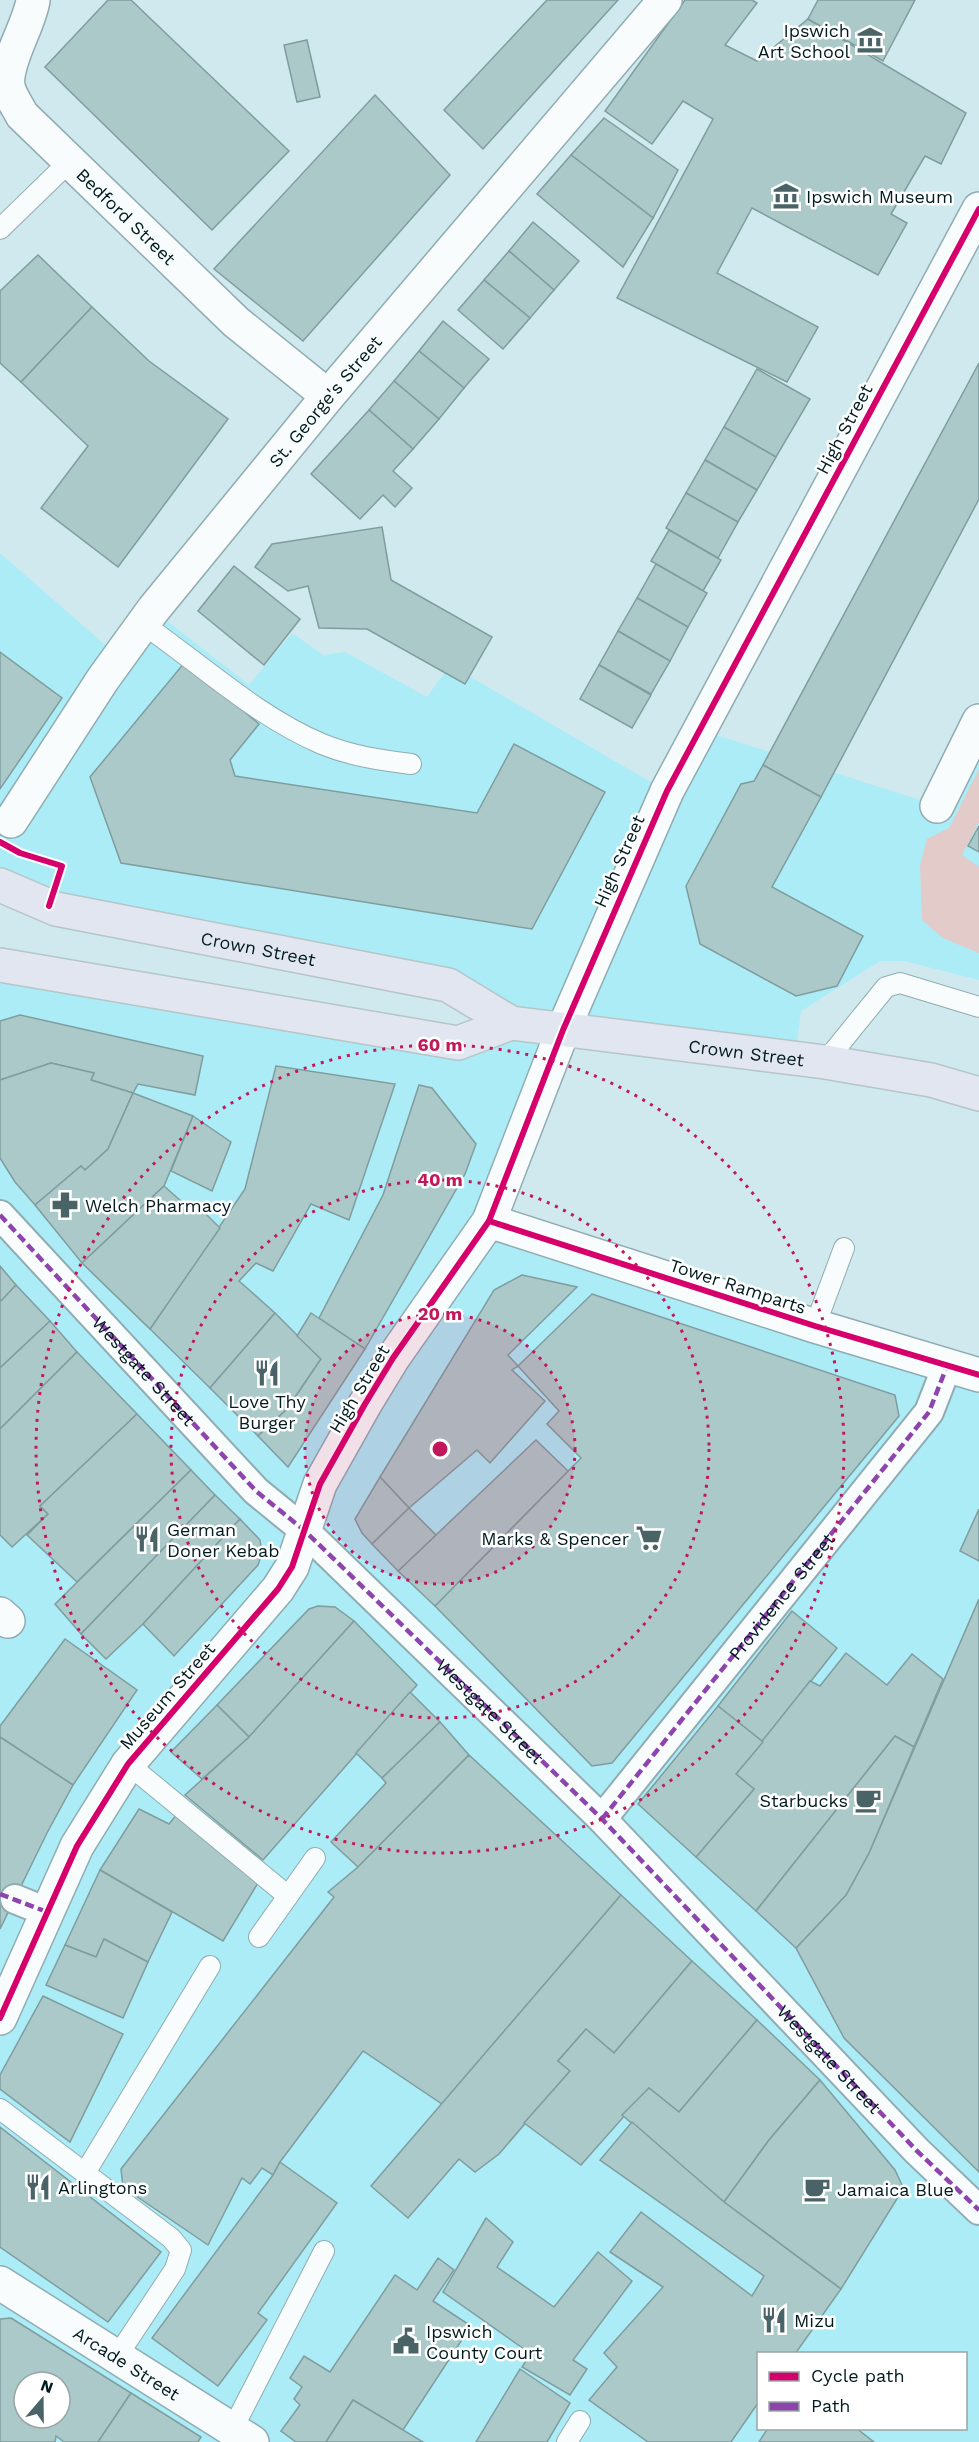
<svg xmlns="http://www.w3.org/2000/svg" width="979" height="2442" font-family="'Work Sans',sans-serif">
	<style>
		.built { fill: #abecf7; fill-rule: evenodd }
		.green { fill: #e2cbc8 }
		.building { fill: #acc9ca; stroke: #7f9d9e; stroke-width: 1.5; fill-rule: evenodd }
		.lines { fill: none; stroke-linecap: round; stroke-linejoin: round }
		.service-casing { stroke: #90acb2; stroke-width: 22 }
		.pedestrian-casing { stroke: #90acb2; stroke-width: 32 }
		.minor-casing { stroke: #90acb2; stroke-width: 36 }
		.tertiary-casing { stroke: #90acb2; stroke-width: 36 }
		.primary-casing { stroke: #b6c5c7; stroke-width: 36 }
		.service { stroke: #f8fcfc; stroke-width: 20 }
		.pedestrian { stroke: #f8fcfc; stroke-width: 28 }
		.minor { stroke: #f8fcfc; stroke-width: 33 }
		.tertiary { stroke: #f8fcfc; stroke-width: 33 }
		.primary { stroke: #e1e6f0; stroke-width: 33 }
		.quiet { stroke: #8e44ad; stroke-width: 4.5; stroke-dasharray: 9 4.5; stroke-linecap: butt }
		.cycleway-casing { stroke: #fff; stroke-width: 10 }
		.cycleway { stroke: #d6006c; stroke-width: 6 }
		.ring { fill: none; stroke: #c2185b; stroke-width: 3; stroke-dasharray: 3 6 }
		.labels { text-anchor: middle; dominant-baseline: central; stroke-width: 5; stroke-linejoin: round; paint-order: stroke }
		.poi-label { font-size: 18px; fill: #011b1f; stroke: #fff; text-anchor: start }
		.street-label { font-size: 18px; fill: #011b1f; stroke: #fff }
		.centre { fill: #c2185b; stroke: #fff; stroke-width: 3 }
		.ring-label { font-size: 18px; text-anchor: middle; font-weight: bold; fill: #c2185b; stroke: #fff; stroke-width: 5; stroke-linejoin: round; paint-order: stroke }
	</style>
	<rect width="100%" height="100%" fill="#cfe9ee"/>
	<path class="built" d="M0 553 119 657 153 610 249 685 292 633 323 655 345 652 427 697 450 665 666 791 700 730 936 805 979 721V980L904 961H880L801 1011 795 1058 563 1030 489 1221 979 1376V2442H0V965L442 1040 511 1023 448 985 0 885ZM758 2354H966V2428H758ZM24 2382H60V2418H24Z"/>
	<path class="green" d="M979 769V822L962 855 979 867V953L943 938 922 920 920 866 927 839 949 828Z"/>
	<g class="building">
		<path d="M108 0H131L289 151 212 230 45 67Z"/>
		<path d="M547 0H618L483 149 444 110Z"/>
		<path d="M685 0H752L757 3 725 45 757 61 808 19 966 113 941 164 925 156 891 214 907 223 878 275 752 208 717 273 818 327 787 382 617 298 713 119 683 101 652 144 605 111Z"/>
		<path d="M818 0H915L883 61 808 19Z"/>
		<path d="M307 40 320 97 297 102 284 45Z"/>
		<path d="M375 95 450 175 303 341 214 269Z"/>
		<path d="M604 118 678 170 653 218 571 155Z"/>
		<path d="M571 155 653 218 623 267 537 194Z"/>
		<path d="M533 222 579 261 554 290 509 251Z"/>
		<path d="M509 251 554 290 530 318 484 280Z"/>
		<path d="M38 255 92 307 21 382 0 363V291Z"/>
		<path d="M484 280 530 318 503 349 458 310Z"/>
		<path d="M92 307 149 361 228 419 118 567 41 508 88 446 21 382Z"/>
		<path d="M443 321 489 359 464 388 419 351Z"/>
		<path d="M419 351 464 388 439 419 394 381Z"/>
		<path d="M979 363V499L821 797 763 765Z"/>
		<path d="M757 369 810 399 776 457 724 427Z"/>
		<path d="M394 381 439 419 413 449 369 410Z"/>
		<path d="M369 410 413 449 393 471 412 488 395 507 383 495 360 519 311 474Z"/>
		<path d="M724 427 776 457 757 490 705 460Z"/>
		<path d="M705 460 757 490 738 522 686 493Z"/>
		<path d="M686 493 738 522 718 558 666 528Z"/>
		<path d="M382 527 391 580 492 637 465 684 367 629 319 628 308 586 288 591 255 567 272 544Z"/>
		<path d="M669 530 721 560 703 591 651 561Z"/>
		<path d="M656 564 707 593 688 627 637 598Z"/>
		<path d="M234 566 300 619 264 665 198 611Z"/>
		<path d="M637 598 688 627 670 661 618 631Z"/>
		<path d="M618 631 670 661 651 694 599 665Z"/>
		<path d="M0 652 62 698 0 789Z"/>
		<path d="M185 662 259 724 230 760 235 776 477 813 514 744 605 792 532 929 121 863 90 777Z"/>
		<path d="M599 665 651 695 632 728 580 699Z"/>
		<path d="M763 765 821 797 772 887 863 936 837 986 796 996 700 944 686 886 741 784 754 781Z"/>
		<path d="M979 826V852L968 846Z"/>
		<path d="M20 1015 203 1056 195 1095 138 1084 133 1093 91 1080 94 1073 51 1063 0 1080V1021Z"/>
		<path d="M51 1063 94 1073 91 1080 133 1093 108 1149 85 1170 81 1166 35 1205 15 1182 0 1158V1080Z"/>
		<path d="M276 1066 395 1084 349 1220 311 1204 273 1271 256 1263 239 1281 275 1313 210 1388 150 1329 245 1189Z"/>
		<path d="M419 1085 432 1088 476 1144 465 1174 365 1349 319 1318 383 1195Z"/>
		<path d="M133 1093 193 1116 164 1186 82 1263 35 1205 81 1166 85 1170 108 1149Z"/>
		<path d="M193 1116 231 1142 212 1191 171 1171Z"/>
		<path d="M164 1186 190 1209 198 1206 220 1228 150 1329 82 1263Z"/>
		<path d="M0 1266 16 1285 0 1302Z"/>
		<path d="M522 1275 577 1287 508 1355 518 1366 512 1370 545 1401 490 1463 477 1450 409 1508 380 1477 494 1290Z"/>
		<path d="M16 1285 50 1321 0 1368V1302Z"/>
		<path d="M592 1294 895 1395 899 1416 612 1763 592 1766 435 1606 581 1458 547 1424 559 1411 518 1366Z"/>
		<path d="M275 1313 321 1359 287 1409 258 1436 210 1388Z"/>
		<path d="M311 1313 365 1349 288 1467 258 1436 287 1409 321 1359 297 1336Z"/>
		<path d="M50 1321 77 1352 0 1429V1368Z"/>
		<path d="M77 1352 137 1414 40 1506 48 1514 12 1547 0 1535V1429Z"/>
		<path d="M137 1414 191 1470 77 1582 27 1535 48 1514 40 1506Z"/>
		<path d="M536 1440 568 1471 435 1606 398 1571Z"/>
		<path d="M191 1470 215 1495 81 1634 55 1604Z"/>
		<path d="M380 1477 409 1508 372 1544 362 1533 355 1519Z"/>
		<path d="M215 1495 240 1519 143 1624 106 1659 81 1634Z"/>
		<path d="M409 1508 436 1535 398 1571 372 1544Z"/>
		<path d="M979 1509V1561L960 1551Z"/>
		<path d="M240 1519 260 1540 262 1553 258 1565 174 1656 143 1624Z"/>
		<path d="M979 1599V2172L844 2038 796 1948 846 1895 869 1853Z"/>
		<path d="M318 1606 335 1607 354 1621 249 1737 217 1705 309 1609Z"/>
		<path d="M792 1611 837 1648 763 1742 718 1706Z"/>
		<path d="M354 1621 417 1685 263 1860 185 1795 249 1737Z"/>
		<path d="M65 1639 137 1690 73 1785 0 1737V1726Z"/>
		<path d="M846 1653 887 1685 912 1654 943 1679 914 1747 895 1736 756 1911 696 1857 754 1789 736 1774 810 1681 820 1686Z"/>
		<path d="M410 1692 440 1722 382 1778 356 1753Z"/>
		<path d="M217 1705 249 1737 202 1779 171 1752Z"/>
		<path d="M718 1706 763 1742 736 1774 754 1789 696 1857 638 1804Z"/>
		<path d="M440 1722 469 1755 358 1867 331 1842 386 1783 382 1778Z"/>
		<path d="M895 1736 914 1747 869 1853 846 1895 796 1948 756 1911Z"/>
		<path d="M0 1737 73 1785 47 1833 0 1929Z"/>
		<path d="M469 1755 621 1895 442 2104 363 2051 280 2162 273 2175 262 2168 250 2184 242 2178 208 2245 123 2187 121 2169 334 1897 328 1892 358 1867Z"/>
		<path d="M139 1809 169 1824 177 1814 258 1883 223 1941 100 1870Z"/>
		<path d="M100 1870 172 1912 148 1962 104 1939 96 1957 65 1945Z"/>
		<path d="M621 1895 692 1961 614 2053 586 2029 558 2061 570 2071 499 2154 475 2172 459 2159 408 2218 371 2186Z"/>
		<path d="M104 1939 148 1962 123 2018 46 1985 65 1945 96 1957Z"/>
		<path d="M692 1961 757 2020 679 2112 649 2088 581 2165 524 2123 570 2071 558 2061 586 2029 614 2053Z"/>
		<path d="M43 1996 123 2034 70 2142 0 2089V2075Z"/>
		<path d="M757 2020 820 2080 769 2140 724 2202 622 2115 649 2088 679 2112Z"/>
		<path d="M820 2080 895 2170 902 2185 900 2194 841 2289 724 2202 769 2140Z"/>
		<path d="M632 2122 724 2202 841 2289 795 2354H758V2403L731 2442H648L589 2400 617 2367 604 2353 663 2287 610 2252 641 2212 752 2296 764 2276 600 2160Z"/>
		<path d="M0 2127 161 2252 108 2322 0 2247Z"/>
		<path d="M280 2162 337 2203 258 2313 267 2320 218 2386 152 2338 273 2175Z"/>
		<path d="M486 2218 513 2242 497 2267 554 2307 598 2252 632 2281 573 2360 587 2369 570 2395 522 2367 531 2354 443 2292Z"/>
		<path d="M438 2258 454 2270 433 2301 471 2326 403 2430 353 2400 326 2442H296L281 2431 300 2405 294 2399 302 2387 290 2378 304 2356 330 2372 395 2275 417 2290Z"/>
		<path d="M11 2318 131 2393 98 2442H64L56 2436 55 2442H0V2319ZM24 2382H60V2418H24Z"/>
		<path d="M520 2369 570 2403 547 2442H476Z"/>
		<path d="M131 2393 201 2437 198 2442H98Z"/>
		<path d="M353 2400 423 2442H326Z"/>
		<path d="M768 2428H856L874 2442H759Z"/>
	</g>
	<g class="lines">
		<g class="service-casing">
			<g id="service">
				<path d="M0 229 69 162"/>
				<path d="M143 624C201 664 256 716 322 744 351 756 380 760 411 764"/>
				<path d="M825 1062 886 987 900 983 979 1007"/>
				<path d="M815 1326 844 1248"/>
				<path d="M128 1764 288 1896"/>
				<path d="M259 1937 315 1858"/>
				<path d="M0 2109 171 2238 181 2250 175 2269 118 2355"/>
				<path d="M85 2173 210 1966"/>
				<path d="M232 2430 324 2251"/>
				<path d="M567 2442 580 2421"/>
			</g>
		</g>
		<g class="pedestrian-casing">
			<g id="pedestrian">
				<path d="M0 1215 256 1491 305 1531 602 1819 917 2151 979 2210"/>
				<path id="s1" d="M602 1819 929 1412 947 1366"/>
				<path d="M15 1899 47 1912"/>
			</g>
		</g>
		<g class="minor-casing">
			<g id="minor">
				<path id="s2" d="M33 0C30 25 1 67 9 90 12 99 18 107 22 115L236 322 328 396"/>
				<path d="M937 806 979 721"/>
				<path id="s3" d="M11 821 103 679 153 610 328 396 665 0"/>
				<path d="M489 1221 815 1326 979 1375"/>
				<path d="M0 1614 8 1621"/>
				<path id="s4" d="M0 2283 252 2442"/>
			</g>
		</g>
		<g class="tertiary-casing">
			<path id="tertiary" d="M0 2018 77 1846 128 1764 278 1589 292 1567 320 1484 365 1404 393 1358 489 1221 563 1030 667 791 979 209"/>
		</g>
		<g class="primary-casing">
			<g id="primary">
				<path id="s5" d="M0 885 56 909 448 985 511 1023 825 1062 931 1080 979 1094"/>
				<path d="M0 965 458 1043 511 1023"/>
			</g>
		</g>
		<use href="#service" class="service"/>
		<use href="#pedestrian" class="pedestrian"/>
		<use href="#minor" class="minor"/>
		<use href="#tertiary" class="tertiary"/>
		<use href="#primary" class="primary"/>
		<g class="quiet">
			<path id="s6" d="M0 1215 256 1491 305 1531 602 1819 917 2151 979 2210"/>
			<path d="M602 1819 929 1412 947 1366"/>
			<path d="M0 1894 47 1912"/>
		</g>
		<g class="cycleway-casing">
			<g id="cycleway">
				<path d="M0 842 20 853 62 866 49 906"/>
				<path d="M489 1221 815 1326 979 1375"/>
				<path d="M0 2018 77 1846 128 1764 278 1589 292 1567 320 1484 365 1404 393 1358 489 1221 563 1030 667 791 979 209"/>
			</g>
		</g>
		<use href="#cycleway" class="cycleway"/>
	</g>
	<circle cx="440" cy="1449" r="135" fill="#c2185b" fill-opacity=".12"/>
	<g class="ring">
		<circle cx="440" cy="1449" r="135"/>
		<circle cx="440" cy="1449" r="269"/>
		<circle cx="440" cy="1449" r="404"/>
	</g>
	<defs>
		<g id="museum-bare" transform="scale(2.07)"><path d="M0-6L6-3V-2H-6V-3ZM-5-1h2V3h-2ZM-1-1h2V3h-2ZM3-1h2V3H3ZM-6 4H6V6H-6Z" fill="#496367" stroke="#fff" stroke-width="2.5" paint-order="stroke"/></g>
		<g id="pharmacy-bare" transform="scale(2.07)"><path d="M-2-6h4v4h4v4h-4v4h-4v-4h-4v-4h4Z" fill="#496367" stroke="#fff" stroke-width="2.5" paint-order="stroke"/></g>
		<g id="restaurant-bare" transform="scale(2.07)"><path d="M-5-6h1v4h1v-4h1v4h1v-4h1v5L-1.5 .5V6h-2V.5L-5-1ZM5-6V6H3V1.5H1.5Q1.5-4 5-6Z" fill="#496367" stroke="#fff" stroke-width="2.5" paint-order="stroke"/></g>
		<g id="supermarket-bare" transform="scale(2.07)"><path d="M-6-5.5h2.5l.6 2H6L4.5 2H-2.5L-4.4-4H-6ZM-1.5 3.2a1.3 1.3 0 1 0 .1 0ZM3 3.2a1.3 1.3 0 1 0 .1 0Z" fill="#496367" stroke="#fff" stroke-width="2.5" paint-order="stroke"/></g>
		<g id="cafe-bare" transform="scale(2.07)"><path d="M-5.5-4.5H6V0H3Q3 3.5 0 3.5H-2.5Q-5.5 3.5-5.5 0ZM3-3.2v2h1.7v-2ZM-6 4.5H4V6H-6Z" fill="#496367" stroke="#fff" stroke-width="2.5" paint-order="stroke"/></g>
		<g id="civic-bare" transform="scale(2.07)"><path d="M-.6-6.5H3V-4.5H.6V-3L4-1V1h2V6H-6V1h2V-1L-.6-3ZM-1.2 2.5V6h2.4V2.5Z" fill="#496367" stroke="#fff" stroke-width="2.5" paint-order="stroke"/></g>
	</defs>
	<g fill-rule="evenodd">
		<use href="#museum-bare" x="870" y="40"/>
		<use href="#museum-bare" x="786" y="196"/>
		<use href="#pharmacy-bare" x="65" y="1205"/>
		<use href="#restaurant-bare" x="267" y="1373"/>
		<use href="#supermarket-bare" x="649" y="1538"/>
		<use href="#restaurant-bare" x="147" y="1539"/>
		<use href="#cafe-bare" x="868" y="1800"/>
		<use href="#restaurant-bare" x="38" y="2187"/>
		<use href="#cafe-bare" x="817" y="2189"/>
		<use href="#restaurant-bare" x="774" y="2320"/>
		<use href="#civic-bare" x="406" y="2341"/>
	</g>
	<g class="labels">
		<g class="poi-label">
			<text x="850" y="30" text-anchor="end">Ipswich<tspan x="850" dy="21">Art School</tspan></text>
			<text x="806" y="196">Ipswich Museum</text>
			<text x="85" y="1205">Welch Pharmacy</text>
			<text x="267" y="1401" text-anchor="middle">Love Thy<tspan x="267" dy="21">Burger</tspan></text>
			<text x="167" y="1529">German<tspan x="167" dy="21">Doner Kebab</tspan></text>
			<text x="629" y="1538" text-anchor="end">Marks &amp; Spencer</text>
			<text x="848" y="1800" text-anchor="end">Starbucks</text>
			<text x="58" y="2187">Arlingtons</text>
			<text x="837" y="2189">Jamaica Blue</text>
			<text x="794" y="2320">Mizu</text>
			<text x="426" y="2331">Ipswich<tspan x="426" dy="21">County Court</tspan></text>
		</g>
		<g class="street-label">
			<text stroke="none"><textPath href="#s2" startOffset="268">Bedford Street</textPath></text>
			<text stroke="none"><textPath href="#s3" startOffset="525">St. George's Street</textPath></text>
			<text transform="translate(844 429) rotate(-62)">High Street</text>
			<text transform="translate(619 861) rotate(-66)">High Street</text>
			<text stroke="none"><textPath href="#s5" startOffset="267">Crown Street</textPath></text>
			<text stroke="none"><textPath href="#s5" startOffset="771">Crown Street</textPath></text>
			<text transform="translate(738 1286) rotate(18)">Tower Ramparts</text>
			<text stroke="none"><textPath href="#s6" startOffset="212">Westgate Street</textPath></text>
			<text transform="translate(359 1389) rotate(-59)">High Street</text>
			<text stroke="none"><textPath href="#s1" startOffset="286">Providence Street</textPath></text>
			<text transform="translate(167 1696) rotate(-49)">Museum Street</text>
			<text stroke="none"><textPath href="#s6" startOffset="698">Westgate Street</textPath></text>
			<text stroke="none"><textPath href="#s6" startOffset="1184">Westgate Street</textPath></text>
			<text stroke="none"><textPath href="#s4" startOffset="150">Arcade Street</textPath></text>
		</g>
	</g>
	<circle cx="440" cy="1449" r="9" class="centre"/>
	<g class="ring-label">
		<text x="440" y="1051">60 m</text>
		<text x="440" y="1186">40 m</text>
		<text x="440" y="1320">20 m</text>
	</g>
	<rect x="757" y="2352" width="210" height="78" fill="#ffffff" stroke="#99a4a5" stroke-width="1.5"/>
	<rect x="769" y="2372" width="30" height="9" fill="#d6006c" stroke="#99a4a5" stroke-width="1.5"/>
	<text x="811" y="2382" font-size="18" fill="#011b1f">Cycle path</text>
	<rect x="769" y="2402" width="30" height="9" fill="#8e44ad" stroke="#99a4a5" stroke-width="1.5"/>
	<text x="811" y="2412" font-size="18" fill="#011b1f">Path</text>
	<g transform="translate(42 2400) rotate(20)"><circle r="28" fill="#ffffff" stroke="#99a4a5" stroke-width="1.5"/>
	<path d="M0-4.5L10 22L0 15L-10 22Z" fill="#496367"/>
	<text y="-9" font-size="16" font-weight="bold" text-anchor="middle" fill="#011b1f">N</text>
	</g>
</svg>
